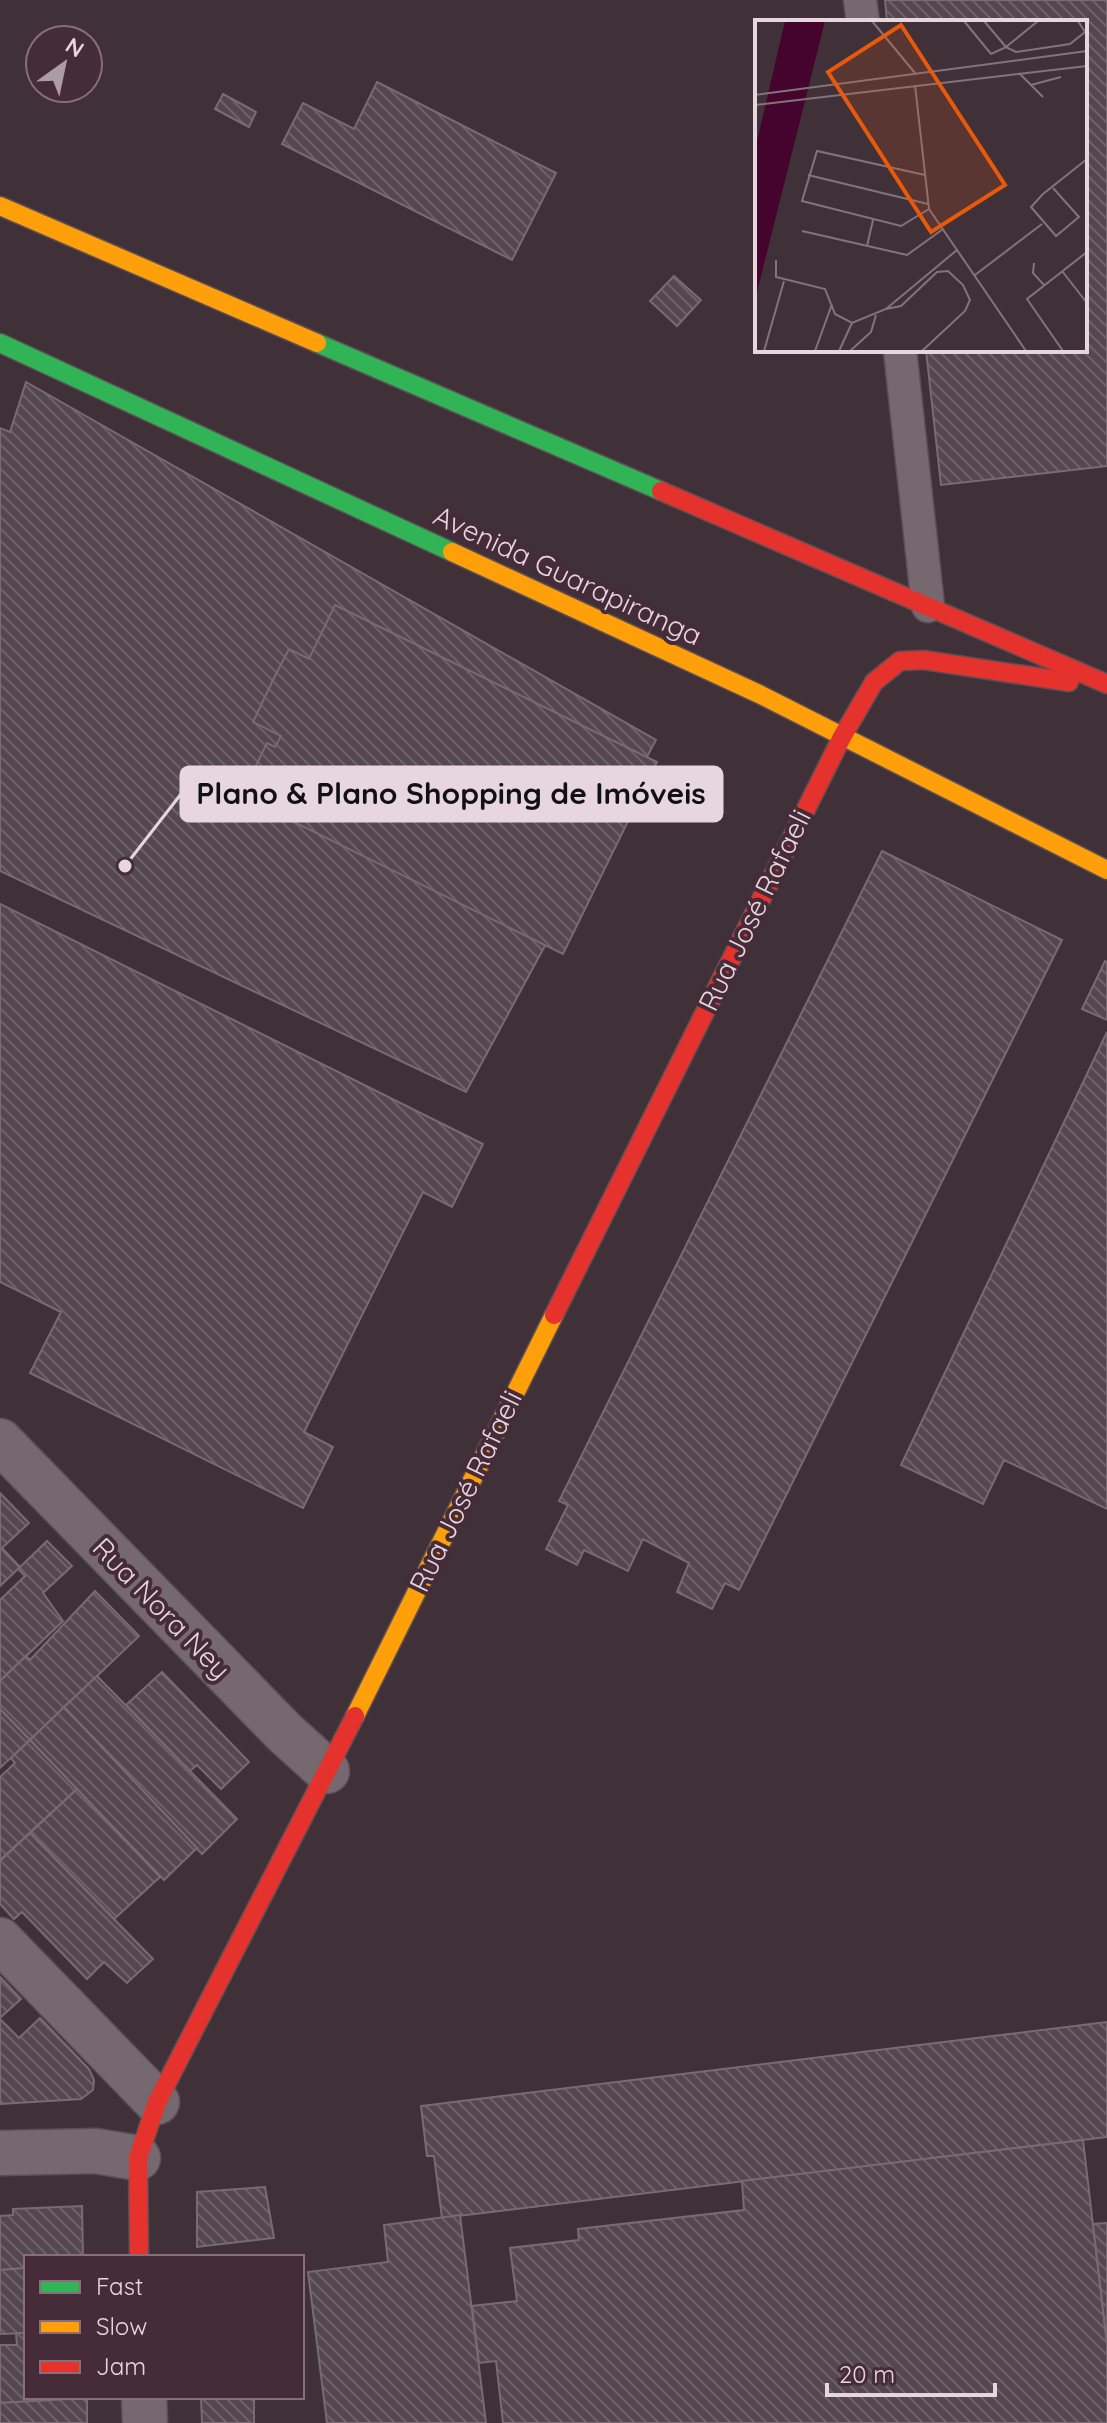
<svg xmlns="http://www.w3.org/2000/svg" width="1107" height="2423" font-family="Quicksand,sans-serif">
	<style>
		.building { fill: url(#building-back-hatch); stroke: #786b71; stroke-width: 2 }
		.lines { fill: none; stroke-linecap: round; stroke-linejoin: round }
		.lane-casing { stroke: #5c4f55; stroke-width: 35 }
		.street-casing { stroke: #5c4f55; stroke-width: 47 }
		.fast-casing { stroke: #5c4f55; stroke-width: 21 }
		.slow-casing { stroke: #5c4f55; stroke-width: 21 }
		.jam-casing { stroke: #5c4f55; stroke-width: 21 }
		.lane { stroke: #76686f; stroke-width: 32 }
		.street { stroke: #76686f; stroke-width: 44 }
		.fast { stroke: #30b455; stroke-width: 18 }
		.slow { stroke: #ff9f0a; stroke-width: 18 }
		.jam { stroke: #e5322d; stroke-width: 18 }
		.labels { text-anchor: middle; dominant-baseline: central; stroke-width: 8; stroke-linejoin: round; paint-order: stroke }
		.street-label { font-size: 28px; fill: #e8d6de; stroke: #462b38 }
		.inset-road { fill: none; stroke: #83737a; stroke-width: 2 }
		.view { fill: #e8590c; fill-opacity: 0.15; stroke: #e8590c; stroke-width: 4 }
		.inset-edge { fill: none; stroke: #e8d6de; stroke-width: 4 }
		.leader { fill: none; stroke: #e8d6de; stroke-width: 3 }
		.callout-dot { fill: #e8d6de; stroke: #462b38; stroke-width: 3 }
		.callout { fill: #e8d6de; stroke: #e8d6de; stroke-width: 3 }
		.callout-label { font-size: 30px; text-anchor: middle; font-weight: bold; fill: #111 }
	</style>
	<defs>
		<pattern id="building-back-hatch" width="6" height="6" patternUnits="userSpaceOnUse" patternTransform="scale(2)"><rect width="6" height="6" fill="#54484e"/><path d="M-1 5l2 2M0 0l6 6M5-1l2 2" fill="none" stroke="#6d6267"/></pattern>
	</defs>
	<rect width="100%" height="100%" fill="#403138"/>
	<g class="building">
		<path d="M885 0H1107V466L941 485 926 350H1085V22H887Z"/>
		<path d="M377 82 556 173 512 260 282 144 303 103 354 129Z"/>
		<path d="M223 94 256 112 249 127 215 109Z"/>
		<path d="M674 276 701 300 677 326 650 301Z"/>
		<path d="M26 382 656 740 466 1092 0 871V428L10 432Z"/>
		<path d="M335 605 657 762 563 954 241 796 267 743 275 747 281 736 253 722 275 676 289 649 309 659Z"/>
		<path d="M882 851 1062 940 739 1590 725 1583 712 1609 677 1592 689 1563 643 1539 628 1571 584 1550 577 1565 546 1549 568 1505 559 1501Z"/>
		<path d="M0 904 483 1144 452 1207 423 1192 304 1432 333 1447 303 1508 30 1373 61 1312 0 1282Z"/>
		<path d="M1105 961 1107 962V1020L1082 1009Z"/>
		<path d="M1107 1032V1509L1004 1460 983 1504 901 1465Z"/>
		<path d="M0 1493 29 1523 2 1548 20 1567 0 1586Z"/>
		<path d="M47 1541 72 1566 43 1593 63 1621 0 1681V1600L25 1576 18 1569Z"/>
		<path d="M95 1591 139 1636 30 1740 0 1709V1681L26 1656 30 1660Z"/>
		<path d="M162 1672 249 1762 221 1789 197 1765 190 1771 126 1705Z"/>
		<path d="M97 1676 237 1819 202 1854 64 1707Z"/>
		<path d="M64 1707 197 1848 164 1880 30 1740Z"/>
		<path d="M0 1709 30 1740 0 1768Z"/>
		<path d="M30 1740 77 1789 0 1860V1777L15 1763 11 1758Z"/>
		<path d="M77 1789 160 1877 114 1919 30 1833Z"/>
		<path d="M30 1833 153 1959 127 1983 104 1962 87 1979 22 1912 14 1919 0 1904V1861Z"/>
		<path d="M0 1977 21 1999 0 2018Z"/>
		<path d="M40 2018 89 2069 94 2080 93 2090 81 2099 0 2104V2019L19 2038Z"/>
		<path d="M1107 2022V2137L442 2218 434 2156H427L421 2106Z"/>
		<path d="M1083 2140 1107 2344V2423H503L496 2361 479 2363 472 2306 517 2301 510 2248 579 2240 578 2229 744 2210 742 2181Z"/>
		<path d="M265 2187 274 2238 197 2247V2192Z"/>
		<path d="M82 2206 83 2257H26V2268L0 2270V2216L13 2215V2209Z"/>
		<path d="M460 2215 486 2423H327L308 2272 388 2262 384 2225Z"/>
		<path d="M1107 2223V2344L1093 2224Z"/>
		<path d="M26 2268V2333L0 2334V2270Z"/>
		<path d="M16 2333H26V2397L87 2398 0 2403V2345H17Z"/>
		<path d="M201 2397H254V2423H202Z"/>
		<path d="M87 2398V2423H0V2403Z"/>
	</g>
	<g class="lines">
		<g class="lane-casing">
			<g id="lane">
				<path d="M860 0 863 22"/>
				<path d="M900 350 928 606"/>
			</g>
		</g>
		<g class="street-casing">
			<g id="street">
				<path d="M0 1441 284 1732 327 1771"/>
				<path d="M0 1940 157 2102"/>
				<path d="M0 2153 96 2151 138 2158"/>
				<path d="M144 2397 145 2423"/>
			</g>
		</g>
		<g class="fast-casing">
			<g id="fast">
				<path d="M0 343 452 552"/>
				<path d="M317 343 661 491"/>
			</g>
		</g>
		<g class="slow-casing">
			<g id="slow">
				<path d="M0 206 317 343"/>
				<path d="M452 552 759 694 1107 870"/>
				<path d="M355 1716 554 1315"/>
			</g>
		</g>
		<g class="jam-casing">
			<g id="jam">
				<path d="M661 491 1107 684"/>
				<path d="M842 737 874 682 900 661 924 660 1069 682"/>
				<path d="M554 1315 842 737"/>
				<path d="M139 2257 138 2158 157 2102 355 1716"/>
			</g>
		</g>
		<use href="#lane" class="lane"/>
		<use href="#street" class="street"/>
		<use href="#fast" class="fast"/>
		<use href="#slow" class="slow"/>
		<use href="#jam" class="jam"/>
	</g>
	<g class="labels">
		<g class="street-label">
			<text transform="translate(568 575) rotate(25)">Avenida Guarapiranga</text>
			<text transform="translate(754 910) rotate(-64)">Rua José Rafaeli</text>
			<text transform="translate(465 1491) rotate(-64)">Rua José Rafaeli</text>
			<text transform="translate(162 1608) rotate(46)">Rua Nora Ney</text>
		</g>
	</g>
	<g transform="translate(755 20)">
		<rect width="332" height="332" fill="#403138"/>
		<path d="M30 1H70L0 280V130Z" fill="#45042d"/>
		<path class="inset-road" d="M117 1 160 53M209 1 236 34 251 27 261 32 315 24 330 12 323 1M229 1 251 27 283 1M264 53 288 77M160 65 174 189 271 331M276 65 306 57M0 75 332 31M0 85 332 46M53 155 173 184M170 155 62 131 47 181 146 206 174 189M298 168 324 197 301 216 276 187 288 174 332 139M47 211 152 235 188 209M112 226 118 200M21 240V257L70 269 80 294 97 303 131 289 202 230M279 243 278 253 289 265M307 251 332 283M220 255 287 204M131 289 146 286 182 252 193 251 208 265 215 280 210 291 167 331M9 331 29 261M60 331 77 284M84 331 97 303M95 331 116 312 121 295M308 331 272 279 332 232"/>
		<path class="view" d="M146 5 250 165 176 212 73 52Z"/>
		<rect width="332" height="332" class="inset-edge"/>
	</g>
	<path class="leader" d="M125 866L181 794"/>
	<circle class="callout-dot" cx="125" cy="866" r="8"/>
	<rect class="callout" x="181" y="767" width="541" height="54" rx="8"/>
	<g class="callout-label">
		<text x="451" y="804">Plano &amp; Plano Shopping de Imóveis</text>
	</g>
	<rect x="24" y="2255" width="280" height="144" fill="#462b38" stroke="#876f7a" stroke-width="2"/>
	<rect x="40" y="2281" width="40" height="12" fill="#30b455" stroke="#876f7a" stroke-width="2"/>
	<text x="96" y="2295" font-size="24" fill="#e8d6de">Fast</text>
	<rect x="40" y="2321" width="40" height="12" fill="#ff9f0a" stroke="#876f7a" stroke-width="2"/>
	<text x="96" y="2335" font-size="24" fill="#e8d6de">Slow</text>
	<rect x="40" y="2361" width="40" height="12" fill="#e5322d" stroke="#876f7a" stroke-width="2"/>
	<text x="96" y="2375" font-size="24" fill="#e8d6de">Jam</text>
	<g transform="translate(64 64) rotate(33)"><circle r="38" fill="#462b38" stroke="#876f7a" stroke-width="2"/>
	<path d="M0-6L14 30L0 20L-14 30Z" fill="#ad9ca4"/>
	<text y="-12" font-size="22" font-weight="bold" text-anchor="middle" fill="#e8d6de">N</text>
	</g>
	<path d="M827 2383v12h168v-12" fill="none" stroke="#e8d6de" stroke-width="4"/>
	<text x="839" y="2383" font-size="24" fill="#e8d6de" stroke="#462b38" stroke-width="6" paint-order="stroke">20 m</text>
</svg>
